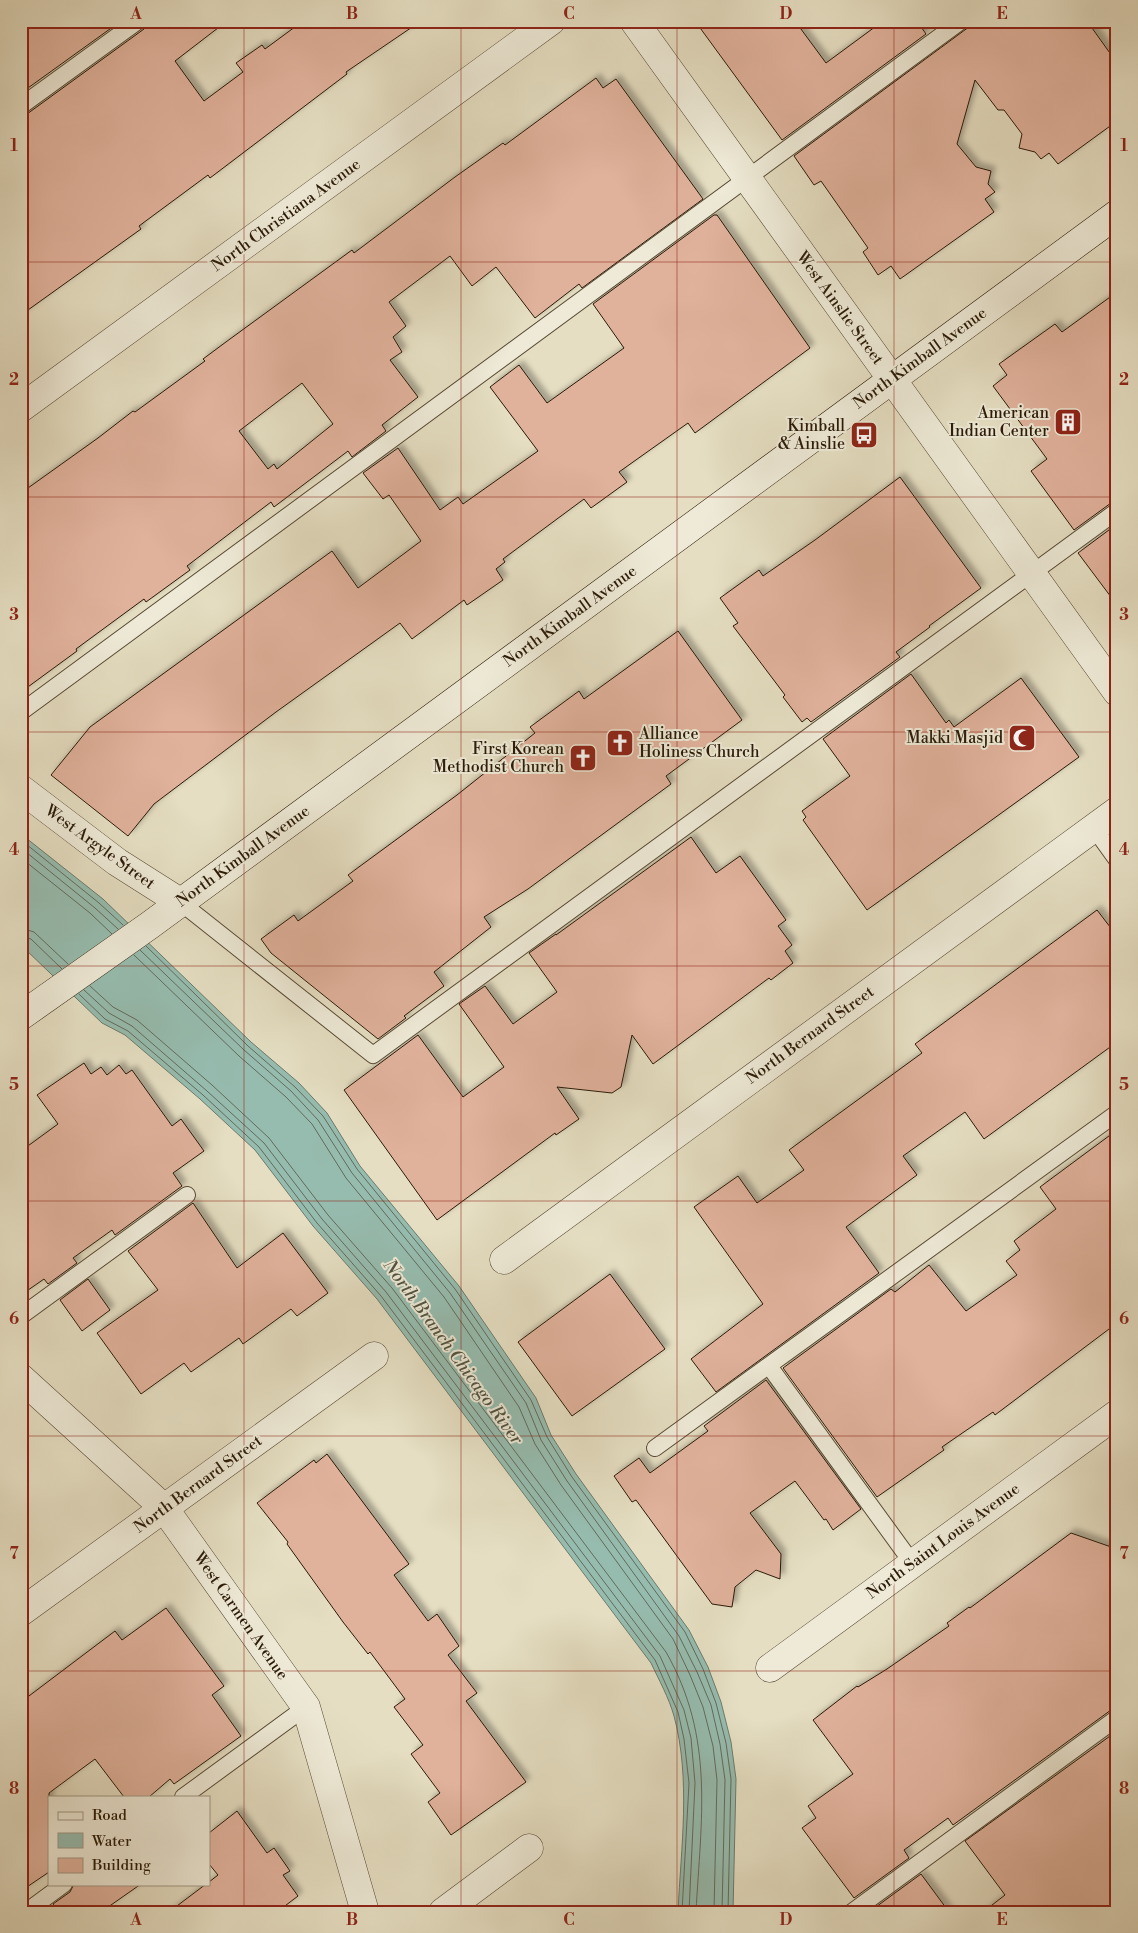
<svg xmlns="http://www.w3.org/2000/svg" width="1138" height="1933" font-family="'Libre Bodoni',serif">
	<style>
		.water { fill: #96bcaf; stroke: #6b7b6c }
		.lines { fill: none; stroke-linecap: round; stroke-linejoin: round }
		.shore { stroke: #606b5b; stroke-width: 1 }
		.building { fill: #e0b19b; stroke: #2a1a07; fill-rule: evenodd; filter: url(#shadow) }
		.lane-casing { stroke: #594b36; stroke-width: 18 }
		.street-casing { stroke: #594b36; stroke-width: 29 }
		.secondary-casing { stroke: #2a1a07; stroke-width: 29 }
		.lane { stroke: #eeead7; stroke-width: 16 }
		.street { stroke: #eeead7; stroke-width: 28 }
		.secondary { stroke: #eeead7; stroke-width: 28 }
		.grid { fill: none; stroke: #8f2418; stroke-width: 1; stroke-opacity: 0.55 }
		.labels { text-anchor: middle; dominant-baseline: central; stroke-width: 4; stroke-linejoin: round; paint-order: stroke }
		.street-label { font-size: 16px; fill: #2a1a07; stroke: #eeead7 }
		.poi-label { font-size: 16px; fill: #2a1a07; stroke: #eeead7; text-anchor: end }
		.water-label { font-size: 18px; font-style: italic; fill: #505342; stroke: #eeead7 }
		.neatline { fill: none; stroke: #8f2418; stroke-width: 2 }
		.grid-label { font-size: 16px; text-anchor: middle; font-weight: bold; fill: #8f2418 }
	</style>
	<defs>
		<filter id="shadow"><feDropShadow dx="4.5" dy="-4.5" stdDeviation="2.5" flood-color="#0004"/></filter>
	</defs>
	<rect width="100%" height="100%" fill="#e5dec2"/>
	<filter id="stains"><feTurbulence type="fractalNoise" baseFrequency=".004" numOctaves="4"/><feColorMatrix values="0 0 0 0 .2 0 0 0 0 .09 0 0 0 0 .02 0 0 0 .5 -.17"/></filter>
	<radialGradient id="worn" r=".72"><stop offset=".6" stop-color="#630" stop-opacity="0"/><stop offset="1" stop-color="#630" stop-opacity=".3"/></radialGradient>
	<path class="water" d="M21 834 103 899 251 1042 299 1083 327 1113 360 1166 459 1286 536 1398 551 1435 576 1474 689 1630 708 1667 721 1702 731 1742 736 1779 733 1912H678C681 1847 691 1779 674 1716 669 1698 659 1680 651 1663L377 1299 313 1226 255 1150 200 1099 125 1035 102 1023 24 948 21 944Z"/>
	<g class="lines">
		<g class="shore">
			<path d="M21 840 99 903 123 925"/>
			<path d="M21 848 95 908 118 929"/>
			<path d="M21 858 90 913 112 934"/>
			<path d="M21 928 34 932 68 964"/>
			<path d="M21 936 31 939 62 969"/>
			<path d="M146 946 248 1046 295 1087 323 1116 357 1169 455 1289 531 1400 547 1437 572 1477 685 1632 703 1669 716 1703 726 1743 731 1779 728 1912"/>
			<path d="M140 950 244 1050 291 1091 318 1120 352 1173 450 1293 526 1403 541 1440 567 1481 679 1636 697 1672 711 1705 720 1744 725 1780 722 1912"/>
			<path d="M134 955 239 1056 286 1097 312 1124 346 1178 444 1297 519 1407 535 1444 561 1485 673 1639 690 1675 703 1707 713 1746 717 1780 714 1912"/>
			<path d="M90 986 113 1007 137 1020 212 1085 269 1138 328 1215 392 1288 666 1652C715 1738 701 1818 696 1912"/>
			<path d="M84 990 109 1013 132 1026 207 1091 264 1143 322 1219 386 1292 660 1656 684 1710 691 1738 695 1783 689 1912"/>
			<path d="M79 994 105 1019 128 1031 203 1095 259 1147 317 1223 381 1296 655 1660 678 1712 684 1739 689 1783 682 1912"/>
		</g>
	</g>
	<g class="building">
		<path d="M21 21H121L21 93Z"/>
		<path d="M148 21H227L175 61 204 101 243 72 236 63 262 45 265 49 303 21H421L346 72 347 74 210 178 208 175 139 226 141 229 21 315V116L27 114 144 29Z"/>
		<path d="M695 21H795L826 63 883 21H917L926 34 782 140Z"/>
		<path d="M977 21H1087L1117 63V121L1058 164 1049 153 1041 159 1035 152 1019 148 1022 134 1004 110H998L975 80 957 144 976 167 991 171 988 184 995 192 985 199 994 212 900 279 891 266 878 275 863 252 868 248 821 181 814 185 794 156Z"/>
		<path d="M596 78 603 88 616 79 703 199 582 288 579 284 535 318 496 267 472 286 450 256 389 302 406 326 393 337 402 352 390 360 418 397 382 425 386 431 352 457 348 451 274 507 271 502 187 566 190 570 146 602 144 599 76 649 77 651 21 692V493L98 438 133 411 135 412 205 361 203 359 230 339 352 250 354 253 455 177 503 143 505 145ZM302 383 333 424 277 469 274 464 268 469 239 431Z"/>
		<path d="M714 215H717L810 348 695 433 688 423 619 472 627 482 591 508 584 499 503 559 505 562 496 569 503 580 467 605 464 600 412 639 400 623 276 712 154 804 128 836 51 775 90 727 332 551 358 588 421 541 389 495 383 499 363 473 398 448 440 510 458 497 463 504 538 451 490 387 519 365 547 403 624 348 593 304Z"/>
		<path d="M1117 292V501L1111 503 1074 530 1031 471 1047 459 993 386 1007 375 999 364 1055 324 1062 332Z"/>
		<path d="M900 477 981 588 929 626 930 627 896 652 900 657 811 722 807 718 802 722 783 697 785 695 733 626 738 623 720 598 759 570 763 576 815 540Z"/>
		<path d="M1117 524V605L1078 553Z"/>
		<path d="M678 631 742 720 666 776 671 784 528 889 484 917 491 927 434 972 444 986 404 1016 406 1018 378 1039 271 953 261 939 294 915 298 921 353 881 348 875 457 795 535 733 530 727 579 691 584 699Z"/>
		<path d="M911 674 946 723 949 720 954 727 1021 678 1079 757 867 910 803 820 806 817 802 811 850 776 823 739Z"/>
		<path d="M691 837 716 873 740 856 786 920 778 926 792 945 785 951 793 963 771 980 769 978 653 1064 632 1035 621 1087 612 1093 557 1087 579 1119 556 1135 555 1133 437 1220 344 1090 418 1035 463 1097 504 1067 459 1004 485 986 513 1024 557 992 529 953 556 934V935Z"/>
		<path d="M1097 910 1117 936V1042L984 1139 965 1112 903 1156 917 1175 846 1227 879 1273 716 1392 691 1359 763 1304 694 1207 738 1176 757 1203 804 1170 789 1150 922 1053 915 1044Z"/>
		<path d="M84 1063 91 1074 101 1067 107 1075 119 1065 126 1074 132 1070 172 1126 181 1119 204 1151 173 1173 182 1186 115 1235 112 1230 73 1258 77 1263 48 1284 44 1279 21 1295V1151L58 1124 37 1095Z"/>
		<path d="M1117 1130V1323L995 1415 993 1412 942 1447 944 1450 877 1497 783 1368 891 1289 895 1292 929 1265 966 1311 1017 1275 1006 1261 1020 1250 1014 1241 1056 1209 1040 1187Z"/>
		<path d="M193 1203 237 1268 283 1233 328 1293 297 1316 291 1309 243 1344 239 1338 191 1372 184 1363 141 1394 97 1333 158 1290 128 1251Z"/>
		<path d="M610 1274 665 1349 572 1416 518 1342Z"/>
		<path d="M88 1279 110 1310 82 1331 60 1300Z"/>
		<path d="M766 1380 861 1509 833 1530 826 1519 824 1520 795 1481 750 1513 781 1554 780 1579 756 1570 735 1587 732 1607 712 1604 636 1500 632 1502 614 1476 639 1458 650 1473 708 1431 704 1426Z"/>
		<path d="M327 1454 409 1564 394 1575 428 1621 437 1614 459 1646 448 1655 477 1693 466 1701 526 1782 451 1835 428 1802 440 1793 411 1754 423 1745 394 1707 405 1699 370 1652 368 1654 343 1622 287 1544 288 1542 257 1503 314 1460 316 1463Z"/>
		<path d="M1071 1533 1117 1549V1708L1111 1710 953 1825 948 1818 904 1850 909 1858 854 1898 802 1828 816 1818 808 1806 853 1774 813 1720 857 1686 858 1687 887 1669 949 1626 947 1623 969 1607 970 1608Z"/>
		<path d="M166 1608 224 1686 212 1695 241 1736 174 1784 170 1779 149 1797H124L95 1759 49 1793V1872L21 1891V1702L115 1631 122 1640Z"/>
		<path d="M1117 1731V1912H983L1005 1895 965 1841Z"/>
		<path d="M237 1811 267 1853 274 1848 290 1871 283 1875 298 1896 277 1912H169L206 1884H209V1882L218 1875 209 1864V1833Z"/>
		<path d="M921 1874 949 1912H869Z"/>
		<path d="M74 1884H141L101 1912H59L53 1904 70 1892Z"/>
	</g>
	<g class="lines">
		<g class="lane-casing">
			<g id="lane">
				<path d="M21 106 138 21"/>
				<path d="M21 712 961 21"/>
				<path d="M1094 828 1117 860"/>
				<path d="M180 902 373 1055 1117 511"/>
				<path d="M21 1316 187 1195"/>
				<path d="M769 1366 913 1564"/>
				<path d="M655 1448 1117 1113"/>
				<path d="M183 1797 306 1707"/>
				<path d="M26 1912 64 1884"/>
				<path d="M852 1912 1117 1718"/>
			</g>
		</g>
		<g class="street-casing">
			<g id="street">
				<path d="M634 21 1117 692"/>
				<path d="M21 408 551 21"/>
				<path d="M21 789 117 862 180 902"/>
				<path d="M504 1260 1117 811"/>
				<path d="M21 1378 164 1508 306 1707 365 1912"/>
				<path d="M21 1612 374 1356"/>
				<path d="M770 1668 1117 1414"/>
				<path d="M443 1912 529 1848"/>
			</g>
		</g>
		<g class="secondary-casing">
			<path id="secondary" d="M21 1016 150 925 1117 214"/>
		</g>
		<use href="#lane" class="lane"/>
		<use href="#street" class="street"/>
		<use href="#secondary" class="secondary"/>
	</g>
	<path class="grid" d="M244 21V1912M461 21V1912M677 21V1912M894 21V1912M21 262H1117M21 497H1117M21 732H1117M21 966H1117M21 1201H1117M21 1436H1117M21 1671H1117"/>
	<defs>
		<g id="building-square" transform="scale(1.4375)"><rect x="-9" y="-9" width="18" height="18" rx="4" fill="#8f2418" stroke="#eeead7"/><path d="M-4-6H4V6H1V3H-1V6H-4ZM-2.5-4.3h1.7v1.8h-1.7ZM.8-4.3h1.7v1.8H.8ZM-2.5-1h1.7V.8h-1.7ZM.8-1h1.7V.8H.8Z" fill="#fff"/></g>
		<g id="bus-square" transform="scale(1.4375)"><rect x="-9" y="-9" width="18" height="18" rx="4" fill="#8f2418" stroke="#eeead7"/><path d="M-5-6H5V4H4V6H2V4H-2V6H-4V4H-5ZM-3.5-4V0h7V-4ZM-3.5 1.2v1.5H-2V1.2ZM2 1.2v1.5H3.5V1.2Z" fill="#fff"/></g>
		<g id="mosque-square" transform="scale(1.4375)"><rect x="-9" y="-9" width="18" height="18" rx="4" fill="#8f2418" stroke="#eeead7"/><path d="M3.5-4.9A6 6 0 1 0 3.5 4.9A5 5 0 1 1 3.5-4.9Z" fill="#fff"/></g>
		<g id="church-square" transform="scale(1.4375)"><rect x="-9" y="-9" width="18" height="18" rx="4" fill="#8f2418" stroke="#eeead7"/><path d="M-1.2-6h2.4v3.5h3.3v2.4h-3.3V6h-2.4V-.1h-3.3v-2.4h3.3Z" fill="#fff"/></g>
	</defs>
	<g fill-rule="evenodd">
		<use href="#building-square" x="1068" y="422"/>
		<use href="#bus-square" x="864" y="435"/>
		<use href="#mosque-square" x="1022" y="738"/>
		<use href="#church-square" x="620" y="743"/>
		<use href="#church-square" x="583" y="758"/>
	</g>
	<g class="labels">
		<g class="street-label">
			<text transform="translate(286 215) rotate(-36)">North Christiana Avenue</text>
			<text transform="translate(840 308) rotate(54)">West Ainslie Street</text>
			<text transform="translate(920 358) rotate(-36)">North Kimball Avenue</text>
			<text transform="translate(570 616) rotate(-36)">North Kimball Avenue</text>
			<text transform="translate(100 847) rotate(36)">West Argyle Street</text>
			<text transform="translate(243 856) rotate(-36)">North Kimball Avenue</text>
			<text transform="translate(810 1035) rotate(-36)">North Bernard Street</text>
			<text transform="translate(198 1484) rotate(-36)">North Bernard Street</text>
			<text transform="translate(943 1541) rotate(-36)">North Saint Louis Avenue</text>
			<text transform="translate(241 1616) rotate(55)">West Carmen Avenue</text>
		</g>
		<g class="poi-label">
			<text x="1049" y="413">American<tspan x="1049" dy="18">Indian Center</tspan></text>
			<text x="845" y="426">Kimball<tspan x="845" dy="18">&amp; Ainslie</tspan></text>
			<text x="639" y="734" text-anchor="start">Alliance<tspan x="639" dy="18">Holiness Church</tspan></text>
			<text x="1003" y="738">Makki Masjid</text>
			<text x="564" y="749">First Korean<tspan x="564" dy="18">Methodist Church</tspan></text>
		</g>
		<g class="water-label">
			<text transform="translate(453 1352) rotate(54)">North Branch Chicago River</text>
		</g>
	</g>
	<rect width="1138" height="1933" fill="none" stroke="#e5dec2" stroke-width="55"/>
	<rect x="48" y="1796" width="162" height="90" fill="#eeead7" stroke="#a09784"/>
	<rect x="58" y="1812" width="25" height="8" fill="#eeead7" stroke="#a09784"/>
	<text x="92" y="1820" font-size="15" fill="#2a1a07">Road</text>
	<rect x="58" y="1833" width="25" height="15" fill="#96bcaf" stroke="#a09784"/>
	<text x="92" y="1846" font-size="15" fill="#2a1a07">Water</text>
	<rect x="58" y="1858" width="25" height="15" fill="#e0b19b" stroke="#a09784"/>
	<text x="92" y="1870" font-size="15" fill="#2a1a07">Building</text>
	<rect x="28" y="28" width="1082" height="1878" class="neatline"/>
	<g class="grid-label">
		<text x="136" y="19">A</text>
		<text x="352" y="19">B</text>
		<text x="569" y="19">C</text>
		<text x="786" y="19">D</text>
		<text x="1002" y="19">E</text>
		<text x="14" y="151">1</text>
		<text x="1124" y="151">1</text>
		<text x="14" y="385">2</text>
		<text x="1124" y="385">2</text>
		<text x="14" y="620">3</text>
		<text x="1124" y="620">3</text>
		<text x="14" y="855">4</text>
		<text x="1124" y="855">4</text>
		<text x="14" y="1090">5</text>
		<text x="1124" y="1090">5</text>
		<text x="14" y="1324">6</text>
		<text x="1124" y="1324">6</text>
		<text x="14" y="1559">7</text>
		<text x="1124" y="1559">7</text>
		<text x="14" y="1794">8</text>
		<text x="1124" y="1794">8</text>
		<text x="136" y="1925">A</text>
		<text x="352" y="1925">B</text>
		<text x="569" y="1925">C</text>
		<text x="786" y="1925">D</text>
		<text x="1002" y="1925">E</text>
	</g>
	<rect width="100%" height="100%" filter="url(#stains)"/>
	<rect width="100%" height="100%" fill="url(#worn)"/>
</svg>
